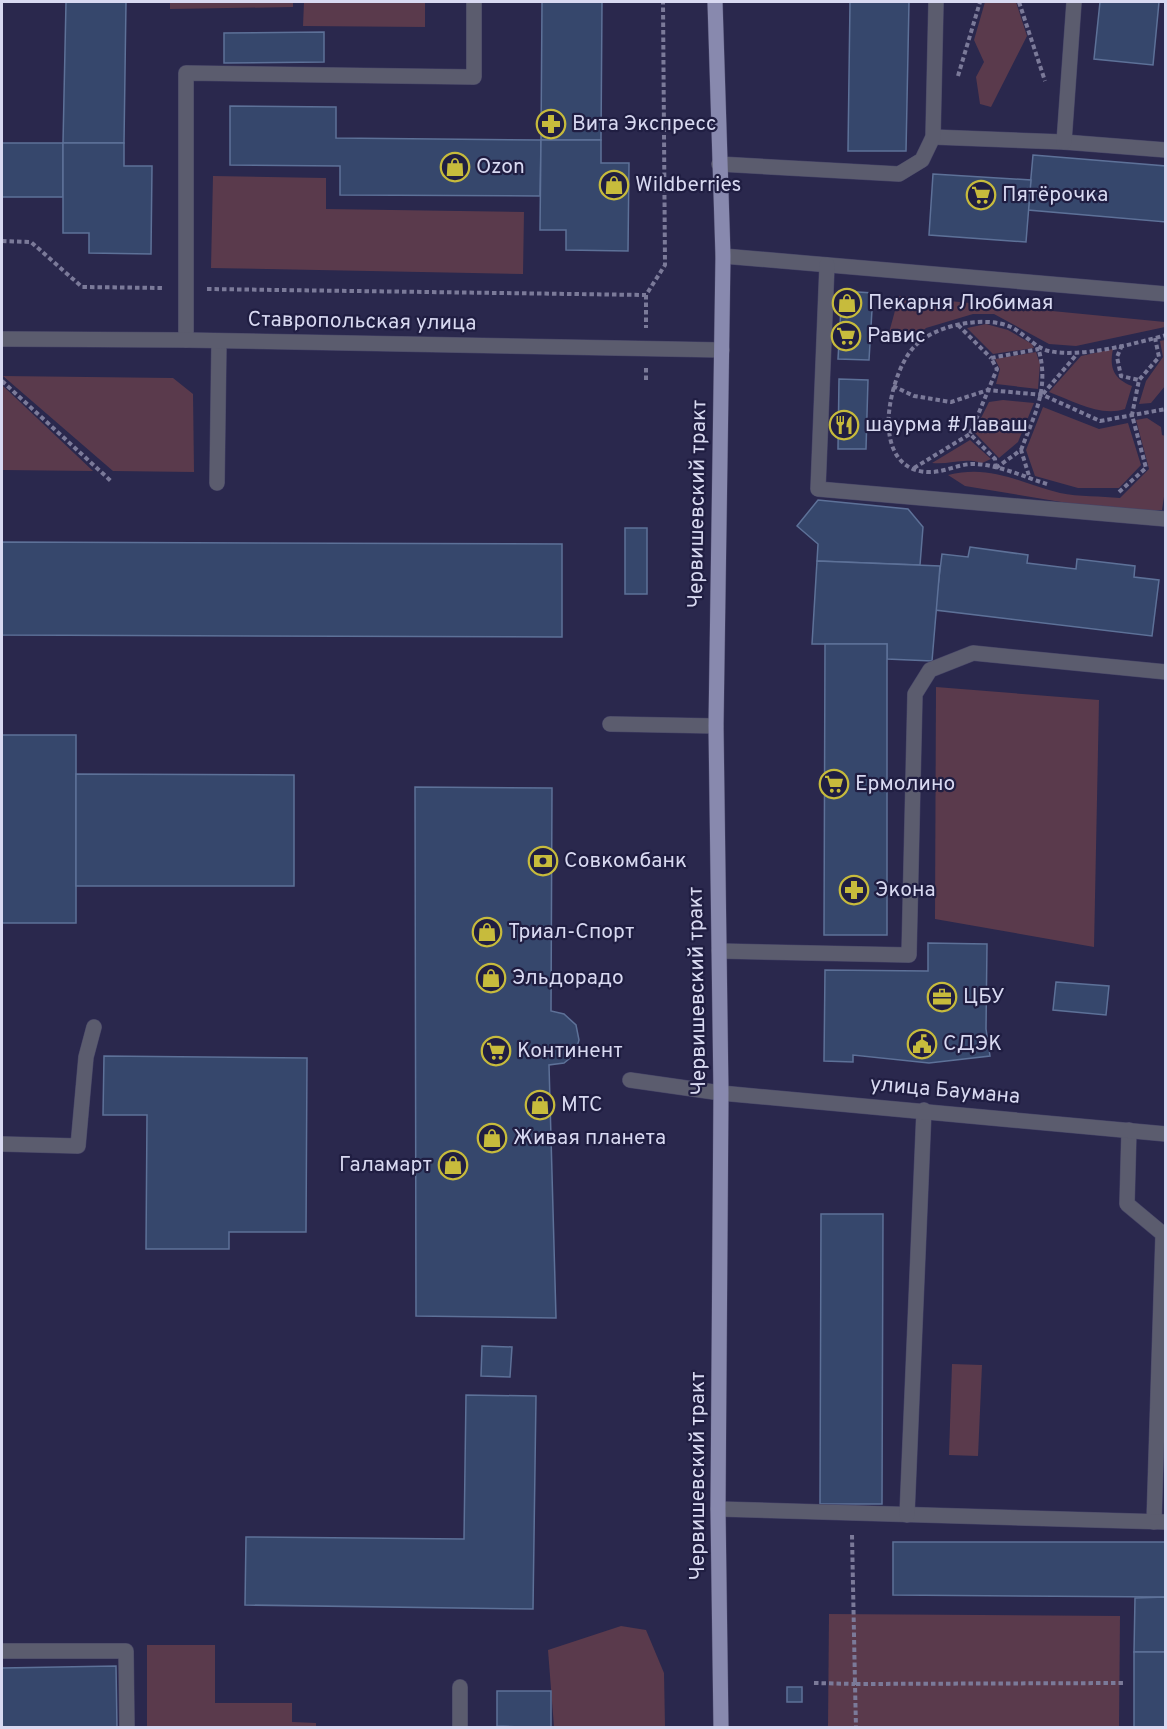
<svg xmlns="http://www.w3.org/2000/svg" width="1167" height="1729" font-family="Overpass,sans-serif">
	<style>
		.green { fill: #5a3a4c }
		.building { fill: #36476c; stroke: #5d7198; stroke-width: 1.5 }
		.lines { fill: none; stroke-linecap: round; stroke-linejoin: round }
		.lane-casing { stroke: #464467; stroke-width: 16 }
		.street-casing { stroke: #464467; stroke-width: 16 }
		.primary-casing { stroke: #464467; stroke-width: 16 }
		.path { stroke: #7b7a99; stroke-width: 4; stroke-dasharray: 4.5 3; stroke-linecap: butt }
		.lane { stroke: #5b5c6e; stroke-width: 15 }
		.street { stroke: #5b5c6e; stroke-width: 15 }
		.primary { stroke: #8889ae; stroke-width: 15 }
		.labels { text-anchor: middle; dominant-baseline: central; stroke-width: 4.5; stroke-linejoin: round; paint-order: stroke }
		.poi-label { font-size: 21px; fill: #d8d9f1; stroke: #201e42; text-anchor: start }
		.street-label { font-size: 21px; fill: #d8d9f1; stroke: #201e42 }
	</style>
	<rect width="100%" height="100%" fill="#2a284d"/>
	<g class="green">
		<path d="M170 2H293V7L170 9Z"/>
		<path d="M304 2H425V27L303 26Z"/>
		<path d="M985 2H1016L1027 36 991 107 980 104 976 77 984 62 974 40Z"/>
		<path d="M213 176 326 178V209L524 212 523 274 211 268Z"/>
		<path d="M899 296 1165 322V327L1076 346 1049 344 994 314H973L926 328 911 342 887 340Z"/>
		<path d="M986 324 1008 330 1032 344 1034 348 993 354 967 328Z"/>
		<path d="M1165 340V386L1151 403 1139 404 1146 381 1163 357 1160 341Z"/>
		<path d="M1113 349C1109 368 1114 379 1132 386L1125 409C1100 417 1073 401 1049 392L1081 356Z"/>
		<path d="M1036 352 1040 364 1038 389 996 384 1000 369 995 359Z"/>
		<path d="M3 376 173 378 193 394 194 472 113 471Z"/>
		<path d="M2 385 93 471 2 470Z"/>
		<path d="M1003 400 1034 403 1018 442 999 458 974 432 989 402Z"/>
		<path d="M1043 407 1099 429 1128 423 1141 465 1119 488H1078L1035 476 1026 450Z"/>
		<path d="M1147 418 1161 427 1162 435 1165 436V490L1162 510H1109L965 486 948 475C992 464 1019 483 1060 493 1079 497 1101 496 1120 498L1149 469 1136 420Z"/>
		<path d="M970 440 991 459 982 463C964 457 950 465 932 463Z"/>
		<path d="M936 687 1099 700 1094 947 935 919Z"/>
		<path d="M952 1364 982 1365 978 1456 949 1455Z"/>
		<path d="M829 1614 1120 1616 1119 1727H828Z"/>
		<path d="M621 1626 646 1630 664 1673 665 1727H554L548 1650Z"/>
		<path d="M147 1645H215V1703H292V1722L316 1723V1727H147Z"/>
	</g>
	<g class="building">
		<path d="M66 2H126L124 143H63Z"/>
		<path d="M542 2H602L601 140H541Z"/>
		<path d="M850 2H909L906 151H848Z"/>
		<path d="M1100 2H1159L1153 65 1094 59Z"/>
		<path d="M324 32V62L224 63V33Z"/>
		<path d="M230 106 336 107V138L541 140 540 196 340 195V166L230 165Z"/>
		<path d="M541 140H601V163H629L628 251 566 250V230H540Z"/>
		<rect x="2" y="143" width="61" height="54"/>
		<path d="M63 143H124V166H152L151 254 89 253V233H63Z"/>
		<path d="M1033 155 1166 166V222L1028 210Z"/>
		<path d="M933 174 1031 180 1026 242 929 235Z"/>
		<path d="M842 291 873 293 869 360 838 359Z"/>
		<path d="M839 379 868 380 866 449H838Z"/>
		<path d="M818 500 908 509 923 527 920 565 817 561 818 544 797 526Z"/>
		<rect x="625" y="528" width="22" height="66"/>
		<path d="M2 542 562 544V637L2 635Z"/>
		<path d="M970 547 1028 555 1027 563 1076 569 1077 559 1135 566 1134 577 1159 580 1152 636 935 610 942 554 968 557Z"/>
		<path d="M817 561 940 566 932 661 887 659V644H812Z"/>
		<path d="M825 644H887V935H824Z"/>
		<rect x="2" y="735" width="74" height="188"/>
		<path d="M76 774 294 775V886H76Z"/>
		<path d="M415 787 552 788 551 1011 564 1014 576 1025 579 1040 575 1054 564 1063 549 1065 556 1318 416 1316Z"/>
		<path d="M928 943 987 944 986 1029 990 1056 929 1063 853 1055V1062L824 1061 825 970 928 971Z"/>
		<path d="M1056 982 1109 986 1106 1015 1053 1010Z"/>
		<path d="M104 1056 307 1058 306 1232H229V1249H146L147 1115H103Z"/>
		<path d="M821 1214H883L882 1504H820Z"/>
		<path d="M482 1346 512 1347 510 1377 481 1376Z"/>
		<path d="M466 1395 536 1396 533 1609 245 1605 246 1537 464 1539Z"/>
		<path d="M893 1542H1166V1597L893 1595Z"/>
		<path d="M1166 1597V1652H1134L1135 1598Z"/>
		<rect x="1134" y="1652" width="32" height="76"/>
		<path d="M116 1666 117 1728H2V1668Z"/>
		<rect x="787" y="1687" width="15" height="15"/>
		<path d="M497 1691H551V1728L497 1726Z"/>
	</g>
	<g class="lines">
		<g class="lane-casing">
			<g id="lane">
				<path d="M933 137 1064 142 1166 150"/>
				<path d="M1064 142 1074 2"/>
				<path d="M719 164 899 174 922 160 933 137 936 2"/>
				<path d="M723 256 1166 294"/>
				<path d="M827 265 818 489 1166 519"/>
				<path d="M186 340V73L474 77V2"/>
				<path d="M217 483 219 341"/>
				<path d="M610 724 716 726"/>
				<path d="M719 951 909 955 915 694 930 670 973 653 1166 672"/>
				<path d="M630 1080 721 1093"/>
				<path d="M1129 1130 1127 1204 1163 1234 1154 1522"/>
				<path d="M2 1144 78 1146 86 1057 94 1027"/>
				<path d="M718 1509 1166 1522"/>
				<path d="M907 1515 924 1110"/>
				<path d="M2 1651H126L127 1728"/>
				<path d="M460 1728V1687"/>
			</g>
		</g>
		<g class="street-casing">
			<g id="street">
				<path d="M2 339 186 340 722 350"/>
				<path d="M721 1093 1166 1134"/>
			</g>
		</g>
		<g class="primary-casing">
			<path id="primary" d="M715 2 723 256 716 726 721 1093 718 1509 721 1728"/>
		</g>
		<g class="path">
			<path d="M1019 2 1045 81"/>
			<path d="M958 76 980 2"/>
			<path d="M2 241 31 242 82 287 164 288"/>
			<path d="M207 289 646 295 665 265 663 2"/>
			<path d="M646 295V328"/>
			<path d="M958 325 991 358"/>
			<path d="M1122 345 1117 357 1121 376 1139 380"/>
			<path d="M646 368V380"/>
			<path d="M2 381 112 482"/>
			<path d="M893 386 914 396 951 402 988 390 1043 395 1100 421 1166 409"/>
			<path d="M1043 394 1077 354"/>
			<path d="M1021 450C1035 413 1050 388 1038 347"/>
			<path d="M914 468 970 434"/>
			<path d="M996 468 995 459 970 434 997 369 991 358 1039 349"/>
			<path d="M996 468 1021 450 1030 479"/>
			<path d="M1047 484C1024 477 997 464 973 464 958 464 943 473 928 472 892 471 885 435 890 405 893 386 901 361 914 347 933 325 986 315 1011 327 1024 333 1035 348 1049 351 1081 358 1134 344 1166 335"/>
			<path d="M1119 492 1146 468 1132 415 1139 380 1159 357 1155 338"/>
			<path d="M852 1535 855 1684 1126 1683"/>
			<path d="M814 1683 855 1684 856 1728"/>
		</g>
		<use href="#lane" class="lane"/>
		<use href="#street" class="street"/>
		<use href="#primary" class="primary"/>
	</g>
	<defs>
		<g id="pharmacy-ring" transform="scale(1.5)"><circle r="9.5" fill="#201e42" stroke="#c7bb3c" stroke-width="1.5"/><path d="M-2-6h4v4h4v4h-4v4h-4v-4h-4v-4h4Z" fill="#c7bb3c"/></g>
		<g id="shop-ring" transform="scale(1.5)"><circle r="9.5" fill="#201e42" stroke="#c7bb3c" stroke-width="1.5"/><path d="M-5-2.5h2.3a2.7 3.5 0 0 1 5.4 0H5L5.5 6h-11ZM-1.5-2.5h3a1.5 2.3 0 0 0-3 0Z" fill="#c7bb3c"/></g>
		<g id="supermarket-ring" transform="scale(1.5)"><circle r="9.5" fill="#201e42" stroke="#c7bb3c" stroke-width="1.5"/><path d="M-6-5.5h2.5l.6 2H6L4.5 2H-2.5L-4.4-4H-6ZM-1.5 3.2a1.3 1.3 0 1 0 .1 0ZM3 3.2a1.3 1.3 0 1 0 .1 0Z" fill="#c7bb3c"/></g>
		<g id="restaurant-ring" transform="scale(1.5)"><circle r="9.5" fill="#201e42" stroke="#c7bb3c" stroke-width="1.5"/><path d="M-5-6h1v4h1v-4h1v4h1v-4h1v5L-1.5 .5V6h-2V.5L-5-1ZM5-6V6H3V1.5H1.5Q1.5-4 5-6Z" fill="#c7bb3c"/></g>
		<g id="bank-ring" transform="scale(1.5)"><circle r="9.5" fill="#201e42" stroke="#c7bb3c" stroke-width="1.5"/><path d="M-6-4H6V4H-6ZM0-2.3a2.3 2.3 0 1 0 0 4.6a2.3 2.3 0 1 0 0-4.6Z" fill="#c7bb3c"/></g>
		<g id="office-ring" transform="scale(1.5)"><circle r="9.5" fill="#201e42" stroke="#c7bb3c" stroke-width="1.5"/><path d="M-6-3h4V-5.5h4V-3h4V5H-6ZM-1-4.5V-3h2v-1.5ZM-6 0V1H6V0Z" fill="#c7bb3c"/></g>
		<g id="civic-ring" transform="scale(1.5)"><circle r="9.5" fill="#201e42" stroke="#c7bb3c" stroke-width="1.5"/><path d="M-.6-6.5H3V-4.5H.6V-3L4-1V1h2V6H-6V1h2V-1L-.6-3ZM-1.2 2.5V6h2.4V2.5Z" fill="#c7bb3c"/></g>
	</defs>
	<g fill-rule="evenodd">
		<use href="#pharmacy-ring" x="551" y="124"/>
		<use href="#shop-ring" x="455" y="167"/>
		<use href="#shop-ring" x="614" y="185"/>
		<use href="#supermarket-ring" x="981" y="195"/>
		<use href="#shop-ring" x="847" y="303"/>
		<use href="#supermarket-ring" x="846" y="336"/>
		<use href="#restaurant-ring" x="844" y="425"/>
		<use href="#supermarket-ring" x="834" y="784"/>
		<use href="#bank-ring" x="543" y="861"/>
		<use href="#pharmacy-ring" x="854" y="890"/>
		<use href="#shop-ring" x="487" y="932"/>
		<use href="#shop-ring" x="491" y="978"/>
		<use href="#office-ring" x="942" y="997"/>
		<use href="#civic-ring" x="922" y="1044"/>
		<use href="#supermarket-ring" x="496" y="1051"/>
		<use href="#shop-ring" x="540" y="1105"/>
		<use href="#shop-ring" x="492" y="1138"/>
		<use href="#shop-ring" x="453" y="1165"/>
	</g>
	<g class="labels">
		<g class="poi-label">
			<text x="572" y="124">Вита Экспресс</text>
			<text x="476" y="167">Ozon</text>
			<text x="635" y="185">Wildberries</text>
			<text x="1002" y="195">Пятёрочка</text>
			<text x="868" y="303">Пекарня Любимая</text>
			<text x="867" y="336">Равис</text>
			<text x="865" y="425">шаурма #Лаваш</text>
			<text x="855" y="784">Ермолино</text>
			<text x="564" y="861">Совкомбанк</text>
			<text x="875" y="890">Экона</text>
			<text x="508" y="932">Триал-Спорт</text>
			<text x="512" y="978">Эльдорадо</text>
			<text x="963" y="997">ЦБУ</text>
			<text x="943" y="1044">СДЭК</text>
			<text x="517" y="1051">Континент</text>
			<text x="561" y="1105">МТС</text>
			<text x="513" y="1138">Живая планета</text>
			<text x="432" y="1165" text-anchor="end">Галамарт</text>
		</g>
		<g class="street-label">
			<text transform="translate(362 322) rotate(1)">Ставропольская улица</text>
			<text transform="translate(698 504) rotate(-89)">Червишевский тракт</text>
			<text transform="translate(698 991) rotate(-91)">Червишевский тракт</text>
			<text transform="translate(945 1091) rotate(5)">улица Баумана</text>
			<text transform="translate(698 1476) rotate(-90)">Червишевский тракт</text>
		</g>
	</g>
	<rect width="1167" height="1729" fill="none" stroke="#d8d9f1" stroke-width="6"/>
</svg>
